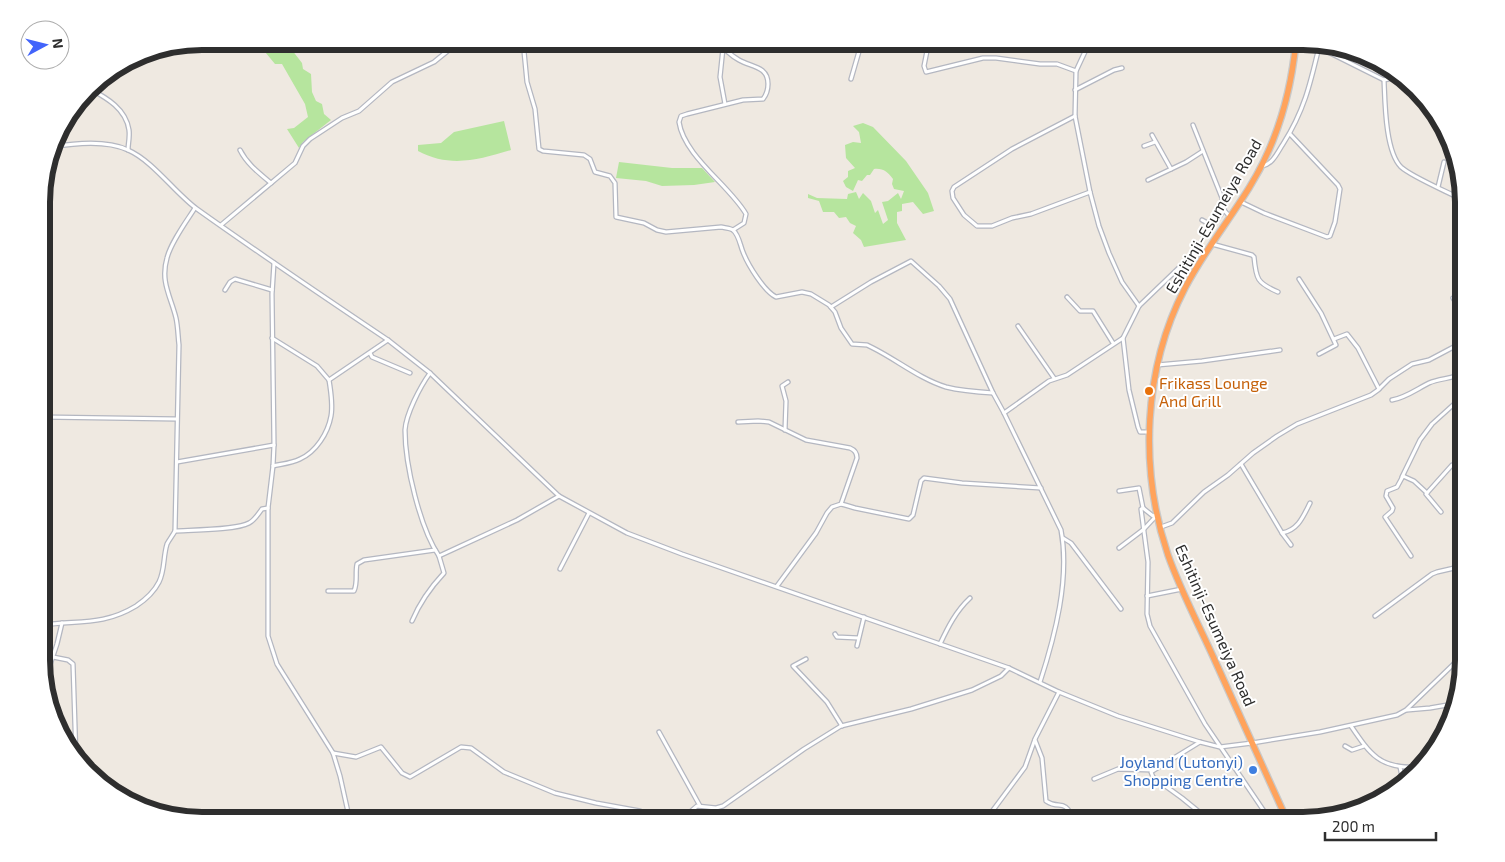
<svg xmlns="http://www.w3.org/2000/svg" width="1505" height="862" font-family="'Exo 2',sans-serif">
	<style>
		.green { fill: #b6e59e }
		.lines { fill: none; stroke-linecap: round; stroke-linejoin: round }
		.street-casing { stroke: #b4b7c1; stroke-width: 5.5 }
		.highway-casing { stroke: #c9c9c9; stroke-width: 8 }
		.street { stroke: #fff; stroke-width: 3 }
		.highway { stroke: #ffa35c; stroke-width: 5.5 }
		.food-dot { fill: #e8710a; stroke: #fff; stroke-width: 2 }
		.shop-dot { fill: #3f7fe0; stroke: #fff; stroke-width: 2 }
		.labels { text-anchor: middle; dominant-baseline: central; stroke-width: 4; stroke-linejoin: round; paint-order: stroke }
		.street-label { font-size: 16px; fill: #2e2e2e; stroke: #fff }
		.food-label { font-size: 16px; fill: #c56008; stroke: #fff; text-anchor: start }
		.shop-label { font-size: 16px; fill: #366cbe; stroke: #fff; text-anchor: end }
		.rim { fill: none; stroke: #2e2e2e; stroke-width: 6 }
	</style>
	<rect width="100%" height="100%" fill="#efe9e1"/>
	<g class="green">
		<path d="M256 41H285L302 63 303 69 311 74 312 92 316 101 322 104 324 114 331 120 303 142 299 148 287 129 294 128 308 117 305 104 282 64H275Z"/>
		<path d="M504 121 511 150C478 160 450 168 418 151V145L441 143 454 132Z"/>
		<path d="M863 123 873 127 906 161 928 193 934 211 923 214 913 202 902 204V211L897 212V223L906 240 864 247 861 240 853 233 856 226 850 223 846 217 839 218 834 212H823L819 201 808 198V194L817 198 847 199 848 194 856 192 859 199 863 193 871 201 875 213 878 210 883 224 888 220 882 202 888 201 898 193 901 199 904 191 894 189 892 184 893 179C888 172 883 168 874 169L870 175H867L862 181 858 180 853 191 846 187 843 181 848 177V171L855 168 846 158 845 145 853 142 861 143 859 132 853 126Z"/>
		<path d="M619 162 672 168H702L715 182 694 185 662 186 646 181 616 178Z"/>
	</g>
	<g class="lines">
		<g class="street-casing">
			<g id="street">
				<path d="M523 41 527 82 535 109 539 149 543 151 584 155 590 159 595 172 610 176 615 183 616 217 644 223 657 230 666 232 721 227C726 228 730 228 733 230 739 235 740 245 743 252 748 265 764 291 776 297L802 292 811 294 829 305 835 312 841 328 852 344 867 345 873 348C897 360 920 379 946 387 962 391 977 392 993 393"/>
				<path d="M718 41C724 49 730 55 739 60 751 67 768 66 768 84 768 90 767 94 763 99L743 100 687 114 681 116 679 122C684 156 730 186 746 214L744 223 733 230"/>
				<path d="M929 41 924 66 926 72 983 58H996L1040 64H1057L1076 71"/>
				<path d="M1090 41 1076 71 1075 116 1090 192 1099 226 1109 253 1122 282 1139 306"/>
				<path d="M523 42 568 49 573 47 579 41"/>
				<path d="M1312 44 1384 80 1398 77"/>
				<path d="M723 48 720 77 725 104"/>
				<path d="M851 79 862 41"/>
				<path d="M1384 80C1385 101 1385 151 1401 167 1412 177 1448 192 1463 200"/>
				<path d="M90 89C107 98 126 109 129 130 130 137 128 144 128 150"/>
				<path d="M1075 90 1114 70 1122 68"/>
				<path d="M1075 116 1012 149 954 187 952 191 953 198 964 215 977 226H992L1012 218 1031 214 1090 192"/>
				<path d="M1193 125 1222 198 1224 210 1230 217"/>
				<path d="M1152 135 1171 169"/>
				<path d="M1144 146 1155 142"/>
				<path d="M53 147C76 143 106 140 128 150 153 161 175 193 197 209 260 254 324 297 388 340L430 373 559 496 627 533 682 554 1009 668 1059 692 1118 716 1200 742 1220 747 1252 743 1320 732 1397 715 1406 710 1463 655"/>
				<path d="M240 150C247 164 259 173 271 183"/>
				<path d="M1262 166C1273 164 1277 153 1283 144 1304 111 1310 85 1319 47"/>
				<path d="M1148 180 1186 162 1203 151"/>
				<path d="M1438 187 1444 162"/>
				<path d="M1456 196 1460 182"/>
				<path d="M1241 202 1264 213 1327 237 1330 236 1335 222 1340 189 1338 185 1290 134"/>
				<path d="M1202 220 1213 226 1224 210"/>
				<path d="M221 225 295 163 303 146 310 139 342 118 359 111 392 82 434 62 460 41"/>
				<path d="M1212 244 1252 255 1254 257C1256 279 1257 283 1278 292"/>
				<path d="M274 263 272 294 274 445 273 466 268 508V636L277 664 333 753 340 776 350 821"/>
				<path d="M1299 279 1321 313 1336 345 1319 354"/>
				<path d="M225 290 230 282 235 279 272 290"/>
				<path d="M1463 294 1453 298 1463 314"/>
				<path d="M1067 297 1080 311H1093L1113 343"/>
				<path d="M831 307 871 282 911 261 939 286 950 299 993 393 1004 413 1061 530C1070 579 1055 636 1040 682"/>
				<path d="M1018 326 1054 378"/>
				<path d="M272 338 317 366 329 380 388 340"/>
				<path d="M1334 339 1347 334 1358 348 1379 389"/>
				<path d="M370 353 372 357 410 373"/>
				<path d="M1157 365 1202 361 1280 350"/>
				<path d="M430 373C420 387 406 414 405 430 405 465 420 528 439 556L517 520 559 496"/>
				<path d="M1392 400C1405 398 1417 389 1429 383 1440 378 1453 379 1463 373"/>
				<path d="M1004 413 1049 381 1067 375 1123 338"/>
				<path d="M43 417 176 419"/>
				<path d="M738 422 758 421 769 422 806 440 850 448C855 450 857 453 857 458L841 504"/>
				<path d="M785 430 786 401 782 386 788 382"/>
				<path d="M1149 432H1140L1138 427 1129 390 1123 338 1139 306 1187 260 1207 251"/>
				<path d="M177 462 274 445"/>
				<path d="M1241 464 1282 533C1298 530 1303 517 1310 503"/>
				<path d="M273 466C282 464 292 463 300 459 316 452 328 433 331 416 333 405 331 392 329 380"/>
				<path d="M1402 477 1420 440 1432 424 1463 396"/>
				<path d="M1119 491 1139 488 1143 508"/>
				<path d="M1427 493 1452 465H1457L1463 469"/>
				<path d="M1157 515 1153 516 1143 508 1141 509 1148 562 1147 614 1150 626 1205 724 1270 820"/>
				<path d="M1161 527 1172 523 1204 492 1228 475 1253 453 1277 436 1297 424 1371 395 1378 390 1389 379 1412 364 1429 360 1463 342"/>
				<path d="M175 531C192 530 237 530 249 523 255 520 258 514 262 509L268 508"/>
				<path d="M1282 533 1291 545"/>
				<path d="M1063 538 1071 543 1121 609"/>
				<path d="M1119 548 1144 529 1157 515"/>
				<path d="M1411 556 1385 517 1392 511 1393 508 1386 496 1387 491 1397 487 1403 476 1414 481 1427 493 1426 494 1441 512"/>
				<path d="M560 569 589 513"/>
				<path d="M777 586 816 533 827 513 832 507 841 504 845 505 855 508 909 519 913 515 921 481 924 478 962 483 1041 488"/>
				<path d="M328 591H354C358 582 355 573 357 564L364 560 435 550"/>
				<path d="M1147 596 1182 589"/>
				<path d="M1375 616 1432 574 1437 572 1463 566"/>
				<path d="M412 621C420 602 430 588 444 573L439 556"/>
				<path d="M43 625C78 620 103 626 136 606 145 600 154 592 159 582 165 570 163 557 167 544 169 540 173 535 175 531L179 345C178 337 178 327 176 318 171 297 160 282 167 258 171 242 186 222 195 208"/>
				<path d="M835 634 837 637 858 638"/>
				<path d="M940 644C948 627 956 611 970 598"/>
				<path d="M857 646 864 617"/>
				<path d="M53 657 68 660 73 664 76 757"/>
				<path d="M806 659 793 666 827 702 842 726"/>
				<path d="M44 683 57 644 62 623"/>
				<path d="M1407 710 1430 708 1453 704"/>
				<path d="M1351 726C1370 754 1380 769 1417 767"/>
				<path d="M659 732 700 806"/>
				<path d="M1035 740 1042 758 1046 801C1061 811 1062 796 1075 820"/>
				<path d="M1200 742 1151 772 1153 777 1182 798 1209 820"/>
				<path d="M1345 746 1352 750 1364 746"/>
				<path d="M333 753 356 757 381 747 402 773 410 777 461 747 471 748 504 772 555 793 596 803 640 811 661 821"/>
				<path d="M1400 767 1403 782"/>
				<path d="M1094 779 1118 769 1153 770"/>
				<path d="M1197 820 1198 813"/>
				<path d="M1306 820 1345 808"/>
				<path d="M631 821 648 815"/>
				<path d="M670 821 690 812 697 806 716 808 723 806 804 749 841 726 911 709 972 690 1001 676 1009 668"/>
				<path d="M985 821 1025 767 1035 739 1059 692"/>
			</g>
		</g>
		<g class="highway-casing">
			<path id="highway" d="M1287 820C1263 768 1240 715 1216 663 1200 627 1181 592 1168 555 1139 469 1143 369 1185 288 1203 253 1228 222 1249 188 1277 143 1291 94 1296 41"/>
		</g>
		<use href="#street" class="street"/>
		<use href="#highway" class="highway"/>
	</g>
	<circle class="food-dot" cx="1149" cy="391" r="5"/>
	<circle class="shop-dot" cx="1253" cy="770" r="5"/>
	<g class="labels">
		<g class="street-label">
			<text transform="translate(1213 216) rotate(-60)">Eshitinji-Esumeiya Road</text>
			<text transform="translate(1216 625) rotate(66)">Eshitinji-Esumeiya Road</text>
		</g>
		<g class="food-label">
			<text x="1159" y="382">Frikass Lounge<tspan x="1159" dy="18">And Grill</tspan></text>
		</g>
		<g class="shop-label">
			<text x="1243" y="761">Joyland (Lutonyi)<tspan x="1243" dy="18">Shopping Centre</tspan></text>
		</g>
	</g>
	<path d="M0 0H1505V862H0ZM202 50H1303A152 152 0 0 1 1455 202V660A152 152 0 0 1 1303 812H202A152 152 0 0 1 50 660V202A152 152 0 0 1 202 50Z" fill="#fff" fill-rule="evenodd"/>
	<path class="rim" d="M202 50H1303A152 152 0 0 1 1455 202V660A152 152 0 0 1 1303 812H202A152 152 0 0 1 50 660V202A152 152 0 0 1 202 50Z"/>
	<g transform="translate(45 45) rotate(83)"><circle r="24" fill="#ffffff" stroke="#ababab"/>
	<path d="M0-4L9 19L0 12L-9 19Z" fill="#4264fb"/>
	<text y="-8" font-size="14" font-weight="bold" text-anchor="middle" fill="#2e2e2e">N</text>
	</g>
	<path d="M1325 832v8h111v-8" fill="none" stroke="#2e2e2e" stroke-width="2.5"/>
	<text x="1332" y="832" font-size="15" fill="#2e2e2e" stroke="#ffffff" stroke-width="4" paint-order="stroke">200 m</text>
</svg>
